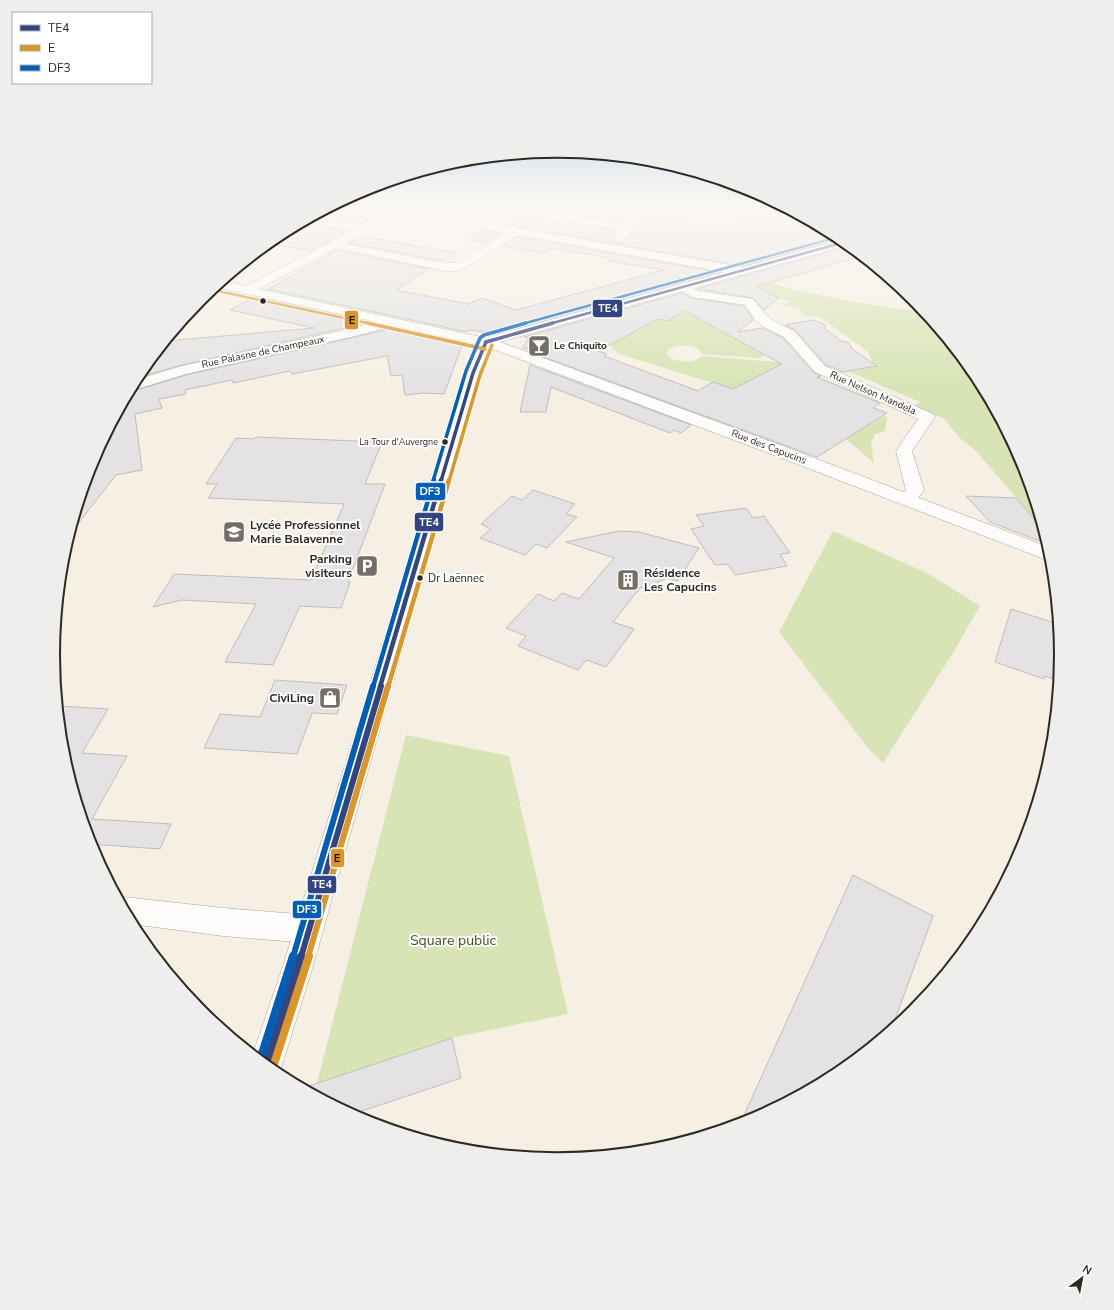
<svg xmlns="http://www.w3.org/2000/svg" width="1114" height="1310" font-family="'Nunito Sans',sans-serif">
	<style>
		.green { fill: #d8e4b5 }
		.building { fill: #e4e2e3; stroke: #bfbdbb; fill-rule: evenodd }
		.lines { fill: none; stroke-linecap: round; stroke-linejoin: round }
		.minor-casing { stroke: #a8a49a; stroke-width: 1 }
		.tertiary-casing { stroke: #a8a49a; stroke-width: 1 }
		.minor { fill: #fefdfb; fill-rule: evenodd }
		.tertiary { fill: #fefdfb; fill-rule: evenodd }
		.bus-1-far4-casing { stroke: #fff; stroke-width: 4 }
		.bus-1-far3-casing { stroke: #fff; stroke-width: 5.5 }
		.bus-1-far2-casing { stroke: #fff; stroke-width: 7 }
		.bus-1-far1-casing { stroke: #fff; stroke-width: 9 }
		.bus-1-casing { stroke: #fff; stroke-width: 11 }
		.bus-2-far4-casing { stroke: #fff; stroke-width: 4 }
		.bus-2-far3-casing { stroke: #fff; stroke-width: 5.5 }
		.bus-2-far2-casing { stroke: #fff; stroke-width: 7 }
		.bus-2-far1-casing { stroke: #fff; stroke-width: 9 }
		.bus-2-casing { stroke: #fff; stroke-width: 11 }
		.bus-3-far4-casing { stroke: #fff; stroke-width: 4 }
		.bus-3-far3-casing { stroke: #fff; stroke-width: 5.5 }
		.bus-3-far2-casing { stroke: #fff; stroke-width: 7 }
		.bus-3-far1-casing { stroke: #fff; stroke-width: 9 }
		.bus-3-casing { stroke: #fff; stroke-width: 11 }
		.bus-1-far4 { stroke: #334580; stroke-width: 2.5 }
		.bus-1-far3 { stroke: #334580; stroke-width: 3.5 }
		.bus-1-far2 { stroke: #334580; stroke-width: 4.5 }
		.bus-1-far1 { stroke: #334580; stroke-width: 6 }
		.bus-1 { stroke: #334580; stroke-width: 8 }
		.bus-2-far4 { stroke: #dd9525; stroke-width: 2.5 }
		.bus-2-far3 { stroke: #dd9525; stroke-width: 3.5 }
		.bus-2-far2 { stroke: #dd9525; stroke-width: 4.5 }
		.bus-2-far1 { stroke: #dd9525; stroke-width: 6 }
		.bus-2 { stroke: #dd9525; stroke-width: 8 }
		.bus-3-far4 { stroke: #005eb8; stroke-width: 2.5 }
		.bus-3-far3 { stroke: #005eb8; stroke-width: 3.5 }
		.bus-3-far2 { stroke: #005eb8; stroke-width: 4.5 }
		.bus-3-far1 { stroke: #005eb8; stroke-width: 6 }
		.bus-3 { stroke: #005eb8; stroke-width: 8 }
		.bus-dot { fill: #2e2a22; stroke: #fff; stroke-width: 1.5 }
		.labels { text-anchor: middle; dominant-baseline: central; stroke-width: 4; stroke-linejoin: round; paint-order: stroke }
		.far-bus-label { font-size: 9px; fill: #2e2a22; stroke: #fff; text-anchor: end }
		.far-poi-label { font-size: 10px; font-weight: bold; fill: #2e2a22; stroke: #fff; text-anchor: start }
		.far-street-label { font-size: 10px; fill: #2e2a22; stroke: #fff }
		.bus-label { font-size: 11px; fill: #2e2a22; stroke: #fff; text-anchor: start }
		.poi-label { font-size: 12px; font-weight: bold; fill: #2e2a22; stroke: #fff; text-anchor: start }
		.near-park-label { font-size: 14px; fill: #41531a; stroke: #fff }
		.rim { fill: none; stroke: #2e2a22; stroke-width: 2 }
		.line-badge { stroke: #fff; stroke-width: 1.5 }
		.badge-label { font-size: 11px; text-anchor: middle; font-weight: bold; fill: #fff }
		.pale-badge-label { font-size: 11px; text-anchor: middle; font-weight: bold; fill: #111 }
	</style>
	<rect width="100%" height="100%" fill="#f6f0e4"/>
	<g class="green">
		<path d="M755 279C810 295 867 305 924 312L976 375 1023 462 1040 519 1038 523 977 452 960 438 944 419 914 406 920 402 848 371 875 367 868 352 820 317 804 316 799 308 775 303H791L741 280Z"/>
		<path d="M686 311 767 354 759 358 702 354C696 343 677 344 668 350L667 353 670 358C680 362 693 364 702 356L802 364 859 421 869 425 884 416 887 417 885 431 875 434 871 443 874 463 846 439 822 424 736 390 619 354 607 342 640 325Z"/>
		<path d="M833 531 929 574 980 606 951 656 883 763 867 747 779 632Z"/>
		<path d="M406 735 509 756 568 1014 451 1038 317 1083Z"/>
	</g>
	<g class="building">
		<path d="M741 204 786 209 840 239 742 266 510 225 520 217 568 225 571 223 617 231 612 239 619 243 624 242 644 216 729 226Z"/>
		<path d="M326 210 370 219 359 224 314 216Z"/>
		<path d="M586 213 609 215 610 213 630 215 624 222 582 216Z"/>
		<path d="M303 222 304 223 345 231 342 233H344L310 251 268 243 277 236Z"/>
		<path d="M484 230 502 234 487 243 468 240Z"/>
		<path d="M362 236 455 253 442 261 349 243Z"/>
		<path d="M518 237 718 272 495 333 468 330 467 332 268 289 330 255 327 254 336 250 429 269 396 290 468 304 482 298 516 310 664 270 608 261 611 258 551 248 544 253 503 246Z"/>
		<path d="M849 246 862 256 755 287 779 298 764 310 753 298 697 289Z"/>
		<path d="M682 293 691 298 744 306 753 320 738 332 763 328 783 338 814 373 821 376 817 377 880 403 873 408 887 413 817 457 533 353V350L522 348 529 338 524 337ZM685 311 719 330 782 364 733 389 713 382 698 391 604 356 607 354 598 351 658 319 668 321Z"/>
		<path d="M254 297 370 322 182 365 136 378 166 341 314 328 230 310Z"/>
		<path d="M814 320 825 325V329L841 341 849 343 852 349 877 366 843 372 826 365 795 330 785 325Z"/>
		<path d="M393 328 463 343 444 394 423 393 405 395 402 375 391 376 387 356 292 374 290 371 233 383 232 380 185 390 186 394 159 399 162 408 135 414 142 470 116 475 73 530 71 529 91 462 129 391 137 390 186 375 351 338Z"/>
		<path d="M530 365 691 425 681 433 674 430 670 433 551 387 546 412H520Z"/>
		<path d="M256 437 382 442 365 484H385L348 582H350L341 608 300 606 273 665 225 662 256 604 182 600 153 607 174 574 311 580 344 504 208 498 217 484H206L236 438 254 439Z"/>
		<path d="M533 490 575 504 566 514 577 517 547 548 536 544 525 555 480 538 491 529 481 524 512 496 522 500Z"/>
		<path d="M966 496 1016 498 1043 529 1047 544 990 522Z"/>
		<path d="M746 508 753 518 764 516 790 553 780 554 787 566 735 575 728 564 715 565 691 529 704 526 696 515Z"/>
		<path d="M619 531 639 532 699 548 677 581 667 578 654 584 640 588 613 622 634 629 606 667 586 660 578 670 518 646 526 636 506 628 538 594 554 601 562 593 579 599 614 558 566 542Z"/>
		<path d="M1011 609 1058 624 1059 631 1053 651 1061 653 1058 681 1045 676 1044 679 995 662Z"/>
		<path d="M275 680 347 685 337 714 312 713 297 754 204 748 220 714 260 717Z"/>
		<path d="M58 706 108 709 82 753 127 756 92 819 171 824 160 849 90 844 63 753Z"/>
		<path d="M853 875 933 916 891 1030 837 1074 750 1121 740 1124Z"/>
		<path d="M452 1038 461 1078 353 1114 303 1088Z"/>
	</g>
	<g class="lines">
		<g class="minor-casing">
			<g id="minor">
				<path d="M523 204H535L506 226 741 267 745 268 747 271 745 274 741 275 518 235 467 267 456 271H445L336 248 259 289 486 338 491 339 493 342 491 345 486 346 393 326 351 337 186 374 137 389 130 390 135 380 182 366 349 329 376 322 215 287 222 281 246 286 352 231 304 222 312 217 361 226 387 213 413 210 494 224ZM413 216 496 231 506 233 459 263H445L345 244 393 218Z"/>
				<path d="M640 204H651L623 241 619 242 613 239 620 230 550 218 545 215 550 212 625 224Z"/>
				<path d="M683 283 698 291 753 299 766 315 774 321 794 331 825 366 933 414 935 417 912 451 924 490C917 500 913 507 901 504L898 500 906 490 896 451 918 419 815 372 784 337 764 327 756 321 745 305 691 297 677 287 679 284Z"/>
				<path d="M124 897 223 908 309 915 319 919 324 929 319 939 309 943 223 936 132 924 119 899Z"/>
			</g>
		</g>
		<g class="tertiary-casing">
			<path id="tertiary" d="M841 240 848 245 500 342 775 443 1048 547 1052 561 1044 559 763 451 490 348 480 373 313 966 282 1065 278 1075 277 1074 253 1054 283 966 466 373 479 342 481 339Z"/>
		</g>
		<use href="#minor" class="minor"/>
		<use href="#tertiary" class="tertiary"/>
		<g class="bus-1-far4-casing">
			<path id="bus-1-far4" d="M549 324 845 242"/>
		</g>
		<g class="bus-1-far3-casing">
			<g id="bus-1-far3">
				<path d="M486 342 553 323"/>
				<path d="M441 481 473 373 486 342"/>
			</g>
		</g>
		<g class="bus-1-far2-casing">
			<path id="bus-1-far2" d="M380 687 441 480"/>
		</g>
		<g class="bus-1-far1-casing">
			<path id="bus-1-far1" d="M301 957 381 686"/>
		</g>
		<g class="bus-1-casing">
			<path id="bus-1" d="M266 1065 301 956"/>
		</g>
		<g class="bus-2-far4-casing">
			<path id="bus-2-far4" d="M218 291 372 324"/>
		</g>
		<g class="bus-2-far3-casing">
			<g id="bus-2-far3">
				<path d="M367 323 485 349"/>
				<path d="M449 481 480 375 492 345"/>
			</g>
		</g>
		<g class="bus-2-far2-casing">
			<path id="bus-2-far2" d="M388 687 449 480"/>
		</g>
		<g class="bus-2-far1-casing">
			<path id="bus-2-far1" d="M308 957 388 686"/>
		</g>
		<g class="bus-2-casing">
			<path id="bus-2" d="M273 1067 309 956"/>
		</g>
		<g class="bus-3-far4-casing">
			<path id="bus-3-far4" d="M522 324 838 237"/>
		</g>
		<g class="bus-3-far3-casing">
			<path id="bus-3-far3" d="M433 481 466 371 480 338 484 335 526 323"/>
		</g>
		<g class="bus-3-far2-casing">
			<path id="bus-3-far2" d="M373 687 434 480"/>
		</g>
		<g class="bus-3-far1-casing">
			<path id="bus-3-far1" d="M293 957 373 686"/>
		</g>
		<g class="bus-3-casing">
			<path id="bus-3" d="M260 1060 293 956"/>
		</g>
		<use href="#bus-1-far4" class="bus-1-far4"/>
		<use href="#bus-1-far3" class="bus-1-far3"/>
		<use href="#bus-1-far2" class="bus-1-far2"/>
		<use href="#bus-1-far1" class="bus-1-far1"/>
		<use href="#bus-1" class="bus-1"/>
		<use href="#bus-2-far4" class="bus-2-far4"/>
		<use href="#bus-2-far3" class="bus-2-far3"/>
		<use href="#bus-2-far2" class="bus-2-far2"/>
		<use href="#bus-2-far1" class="bus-2-far1"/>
		<use href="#bus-2" class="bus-2"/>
		<use href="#bus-3-far4" class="bus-3-far4"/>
		<use href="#bus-3-far3" class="bus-3-far3"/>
		<use href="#bus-3-far2" class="bus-3-far2"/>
		<use href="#bus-3-far1" class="bus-3-far1"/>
		<use href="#bus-3" class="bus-3"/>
	</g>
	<linearGradient id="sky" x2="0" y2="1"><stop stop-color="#90baec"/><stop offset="0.53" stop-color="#fbf8f3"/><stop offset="1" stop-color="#fbf8f3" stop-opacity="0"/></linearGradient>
	<rect width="1114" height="388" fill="url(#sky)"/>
	<defs>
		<g id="bar-square" transform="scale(1.15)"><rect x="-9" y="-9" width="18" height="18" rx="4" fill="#746f66" stroke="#fff"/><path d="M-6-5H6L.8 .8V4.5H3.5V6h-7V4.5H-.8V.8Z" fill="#fff"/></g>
		<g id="school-square" transform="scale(1.15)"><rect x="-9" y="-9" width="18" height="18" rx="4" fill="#746f66" stroke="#fff"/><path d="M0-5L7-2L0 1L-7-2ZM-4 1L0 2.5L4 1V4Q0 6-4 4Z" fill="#fff"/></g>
		<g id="parking-square" transform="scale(1.15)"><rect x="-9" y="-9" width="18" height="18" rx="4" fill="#746f66" stroke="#fff"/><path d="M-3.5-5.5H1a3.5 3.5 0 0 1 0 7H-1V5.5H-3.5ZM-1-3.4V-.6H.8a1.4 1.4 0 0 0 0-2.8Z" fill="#fff"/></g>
		<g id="building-square" transform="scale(1.15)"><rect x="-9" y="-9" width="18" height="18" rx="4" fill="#746f66" stroke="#fff"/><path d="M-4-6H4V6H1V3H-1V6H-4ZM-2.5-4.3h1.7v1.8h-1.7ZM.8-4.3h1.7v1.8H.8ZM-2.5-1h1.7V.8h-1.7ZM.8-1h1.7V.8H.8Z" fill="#fff"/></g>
		<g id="shop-square" transform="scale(1.15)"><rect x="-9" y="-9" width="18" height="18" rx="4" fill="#746f66" stroke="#fff"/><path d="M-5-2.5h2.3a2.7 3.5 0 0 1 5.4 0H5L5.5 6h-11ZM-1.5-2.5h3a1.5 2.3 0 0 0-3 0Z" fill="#fff"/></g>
	</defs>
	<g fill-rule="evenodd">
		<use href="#bar-square" x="539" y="346"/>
		<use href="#school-square" x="234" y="532"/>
		<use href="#parking-square" x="367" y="566"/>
		<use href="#building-square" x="628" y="580"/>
		<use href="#shop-square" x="330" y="698"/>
	</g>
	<g class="bus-dot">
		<circle cx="263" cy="301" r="3.5"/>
		<circle cx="445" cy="442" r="3.5"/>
		<circle cx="420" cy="578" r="3.5"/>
	</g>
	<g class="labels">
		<g class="far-bus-label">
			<text x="438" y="442">La Tour d'Auvergne</text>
		</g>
		<g class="far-poi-label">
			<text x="554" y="346">Le Chiquito</text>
		</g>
		<g class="far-street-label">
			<text transform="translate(263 352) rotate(-12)">Rue Palasne de Champeaux</text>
			<text transform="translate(873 393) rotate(24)">Rue Nelson Mandela</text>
			<text transform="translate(769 447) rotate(21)">Rue des Capucins</text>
		</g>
		<g class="bus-label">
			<text x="428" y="578">Dr Laënnec</text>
		</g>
		<g class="poi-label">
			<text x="250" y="525">Lycée Professionnel<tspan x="250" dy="14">Marie Balavenne</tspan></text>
			<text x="352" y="559" text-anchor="end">Parking<tspan x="352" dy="14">visiteurs</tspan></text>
			<text x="644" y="573">Résidence<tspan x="644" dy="14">Les Capucins</tspan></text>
			<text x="314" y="698" text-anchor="end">CiviLing</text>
		</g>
		<g class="near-park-label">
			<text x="453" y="940">Square public</text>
		</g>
	</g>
	<path d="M0 0H1114V1310H0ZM60 655a497 497 0 1 1 994 0a497 497 0 1 1-994 0Z" fill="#eeeeed" fill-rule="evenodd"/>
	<path class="rim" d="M60 655a497 497 0 1 1 994 0a497 497 0 1 1-994 0Z"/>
	<g class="line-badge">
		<rect x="592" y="299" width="31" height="19" rx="4" fill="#334580"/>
		<rect x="344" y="310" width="15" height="20" rx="4" fill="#dd9525"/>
		<rect x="415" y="482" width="31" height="19" rx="4" fill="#005eb8"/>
		<rect x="414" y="512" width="30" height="20" rx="4" fill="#334580"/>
		<rect x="330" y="848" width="15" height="20" rx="4" fill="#dd9525"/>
		<rect x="307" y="875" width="30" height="19" rx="4" fill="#334580"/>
		<rect x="292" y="900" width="30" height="19" rx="4" fill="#005eb8"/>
	</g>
	<g class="badge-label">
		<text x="608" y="312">TE4</text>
		<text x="430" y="495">DF3</text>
		<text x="429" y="526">TE4</text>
		<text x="322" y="888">TE4</text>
		<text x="307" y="913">DF3</text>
	</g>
	<g class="pale-badge-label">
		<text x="352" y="324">E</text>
		<text x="337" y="862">E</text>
	</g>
	<rect x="12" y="12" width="140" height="72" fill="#ffffff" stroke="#abaaa7"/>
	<rect x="20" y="25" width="20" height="6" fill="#334580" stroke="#abaaa7"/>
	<text x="48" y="32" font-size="12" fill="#2e2a22">TE4</text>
	<rect x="20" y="45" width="20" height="6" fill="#dd9525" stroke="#abaaa7"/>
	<text x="48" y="52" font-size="12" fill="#2e2a22">E</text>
	<rect x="20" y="65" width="20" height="6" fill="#005eb8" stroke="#abaaa7"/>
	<text x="48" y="72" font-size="12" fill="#2e2a22">DF3</text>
	<g transform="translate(1082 1278) rotate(32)" stroke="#ffffff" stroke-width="3" paint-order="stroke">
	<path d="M0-3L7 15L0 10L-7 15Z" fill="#2e2a22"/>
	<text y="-6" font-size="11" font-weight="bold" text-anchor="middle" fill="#2e2a22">N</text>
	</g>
</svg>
